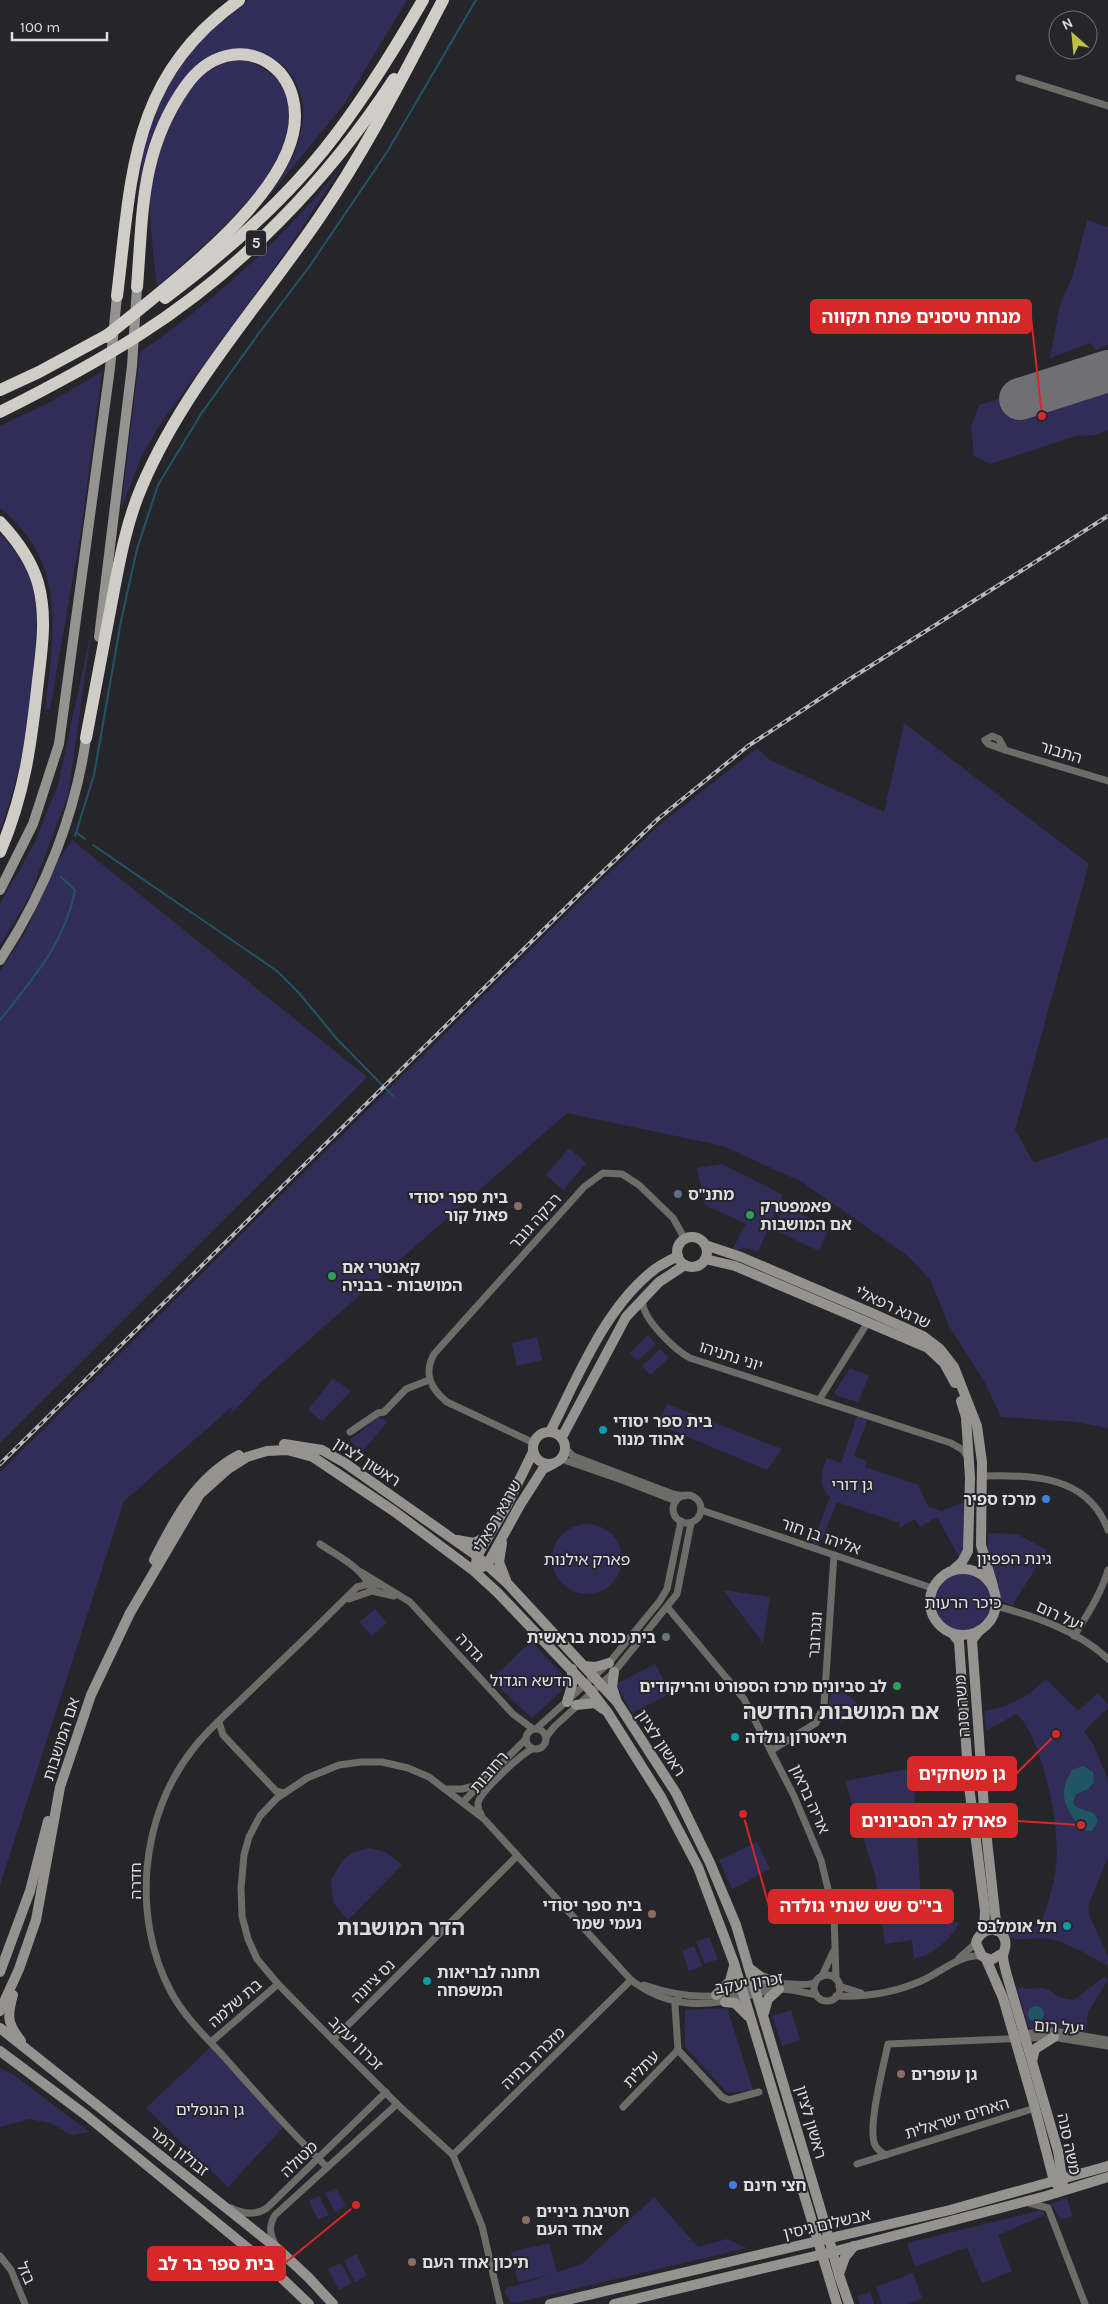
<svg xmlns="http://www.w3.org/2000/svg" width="1108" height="2304" font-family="Karla,'Noto Sans Hebrew',sans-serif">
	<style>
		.green { fill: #312c58 }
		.water { fill: #215565 }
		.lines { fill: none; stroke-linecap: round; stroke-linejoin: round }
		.stream { stroke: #215565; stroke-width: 2 }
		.runway { stroke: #707074; stroke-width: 42 }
		.street { stroke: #6d6c69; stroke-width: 7 }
		.secondary { stroke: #95938f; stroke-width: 10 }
		.highway { stroke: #d0cdc7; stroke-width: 12 }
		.rail-casing { stroke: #bababe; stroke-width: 4 }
		.rail { stroke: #26262a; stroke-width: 2; stroke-dasharray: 5.5; stroke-linecap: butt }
		.service-dot { fill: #5c6f8a; stroke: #26262a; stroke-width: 2 }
		.education-dot { fill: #8d6e63; stroke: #26262a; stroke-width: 2 }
		.leisure-dot { fill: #2e9e5b; stroke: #26262a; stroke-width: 2 }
		.culture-dot { fill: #0f9aa8; stroke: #26262a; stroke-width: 2 }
		.shop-dot { fill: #3f7fe0; stroke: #26262a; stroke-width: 2 }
		.worship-dot { fill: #6b7280; stroke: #26262a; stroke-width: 2 }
		.labels { text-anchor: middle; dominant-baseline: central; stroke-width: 4; stroke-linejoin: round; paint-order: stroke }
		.shield { fill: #26262a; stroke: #a6a6a9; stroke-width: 1 }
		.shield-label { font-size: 15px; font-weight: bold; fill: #dddde0 }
		.street-label { font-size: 16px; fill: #dddde0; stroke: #26262a }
		.poi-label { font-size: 16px; font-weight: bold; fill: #dddde0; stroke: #26262a; text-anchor: start }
		.park-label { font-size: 16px; fill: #e1e0f4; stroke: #26262a }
		.district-label { font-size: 21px; font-weight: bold; fill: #dddde0; stroke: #26262a }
		.leader { fill: none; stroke: #d62828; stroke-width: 2 }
		.callout-dot { fill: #d62828; stroke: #26262a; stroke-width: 2 }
		.callout { fill: #d62828; stroke: #d62828; stroke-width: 2 }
		.callout-label { font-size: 18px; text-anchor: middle; font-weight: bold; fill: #fff }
	</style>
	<rect width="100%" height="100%" fill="#26262a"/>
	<g class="green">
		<path d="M248 0H407L345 103 265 201C283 176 301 149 303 118 307 64 250 32 205 60L144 168 137 201C140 182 141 162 145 144 160 83 198 35 248 0Z"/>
		<path d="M244 60C266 67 284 79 288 103 299 173 203 244 157 287 154 255 148 221 150 188 153 151 184 76 222 63 228 61 237 61 244 60Z"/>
		<path d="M343 165 285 253 161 423 142 455 121 509 140 352C217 299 284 237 343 165Z"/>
		<path d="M1087 220 1108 227V345L1096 350 1090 343 1050 358 1060 305 1073 275Z"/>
		<path d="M1108 353V430L1096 435 1075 436 990 464 974 456 971 427 979 405 1004 397 1012 385 1066 368 1072 361 1094 359Z"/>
		<path d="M102 372 81 531 50 710 45 709C54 634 68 562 0 508V426L52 401Z"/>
		<path d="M0 533C13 548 27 565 32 584 39 611 36 640 34 667 30 723 20 778 0 830Z"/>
		<path d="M92 627 68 795 30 895 0 945V904L34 844 58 785Z"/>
		<path d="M904 723 1089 864 1015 1130 1034 1163 1108 1137V1428L1076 1422 1001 1417 985 1383 949 1326 931 1281 908 1256 802 1182 723 1146 567 1113 261 1382 229 1416 233 1406 124 1501 0 1885V1472L590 891 658 826 757 748 770 760 884 812Z"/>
		<path d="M72 840 367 1077 0 1443V971L26 931 58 861Z"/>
		<path d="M569 1148 586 1163 563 1190 546 1175Z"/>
		<path d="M722 1164 783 1195 758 1252 745 1248 737 1250 733 1248 746 1224 705 1205 697 1168Z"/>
		<path d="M785 1205 829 1229 819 1251 773 1229Z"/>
		<path d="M648 1335 656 1344 638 1361 630 1353Z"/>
		<path d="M537 1337 542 1360 517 1366 512 1343Z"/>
		<path d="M660 1349 669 1358 650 1375 642 1366Z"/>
		<path d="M850 1368 869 1376 858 1402 837 1396 834 1393Z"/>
		<path d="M333 1378 351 1391 322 1421 308 1410Z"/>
		<path d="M667 1404 782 1449 767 1470 657 1424Z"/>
		<path d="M858 1413 869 1416 854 1456 867 1461 865 1467 918 1485 928 1506 941 1511 970 1500 962 1562 938 1519 935 1518 920 1527 915 1519 899 1528 900 1523 837 1502 818 1549 811 1547 830 1497C816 1485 822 1473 827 1458L841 1463Z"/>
		<path d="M379 1417 387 1422 362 1452 350 1440Z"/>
		<circle cx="587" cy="1559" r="35"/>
		<path d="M988 1533 1017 1534 1047 1550 1012 1606 1000 1600 996 1579 988 1559Z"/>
		<circle cx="963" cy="1602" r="29"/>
		<path d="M723 1590 770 1597 763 1643Z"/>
		<path d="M375 1609 387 1622 372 1636 359 1622Z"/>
		<path d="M531 1641 563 1675 561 1691 532 1718 491 1680Z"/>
		<path d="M655 1664 671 1693 632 1713 616 1684Z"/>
		<path d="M1046 1679 1078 1711 1098 1693 1108 1704V1708L1084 1731 1093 1744 1108 1779V1857L1088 1906 1090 1917 1108 1956V1966C1091 1957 1073 1945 1054 1940 1032 1934 1021 1946 1001 1933L1040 1926C1047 1907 1054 1886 1056 1866 1061 1831 1043 1738 1017 1714L986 1730 984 1711C1012 1706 1025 1699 1046 1679Z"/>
		<path d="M831 1685 852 1698 870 1718H852L842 1722 824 1719 831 1696Z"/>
		<path d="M913 1768 922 1919 951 1921 959 1923C954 1936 928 1959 914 1958L912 1940 885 1944 875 1875 845 1781Z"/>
		<path d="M757 1842 770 1869 732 1889 719 1860Z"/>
		<path d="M368 1848 386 1852 402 1865 348 1920 333 1902 331 1880 342 1861 352 1853Z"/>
		<path d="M709 1937 718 1959 705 1964 696 1942Z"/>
		<path d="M694 1946 702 1966 689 1971 682 1951Z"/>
		<path d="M1104 1977 1108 1980 1088 2012 1086 2034 1069 2030H1032L1028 2025 1017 1987 1029 1989 1042 1988 1049 1990 1059 1997 1074 2000Z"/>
		<path d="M727 2008 753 2090 728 2093 685 2047V2010Z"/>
		<path d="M791 2010 800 2040 782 2046 772 2016Z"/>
		<path d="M213 2045 285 2125 228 2187 146 2108Z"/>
		<path d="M0 2068 14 2075 89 2132 72 2135 50 2123 29 2119 0 2127Z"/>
		<path d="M336 2188 346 2206 335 2212 325 2193Z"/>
		<path d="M319 2196 329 2215 318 2220 309 2201Z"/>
		<path d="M654 2197 698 2247 727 2239 747 2248 515 2303 511 2302 504 2291 507 2288 549 2275 518 2282 511 2252 549 2243 557 2272 582 2264Z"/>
		<path d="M1067 2197 1072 2216 1061 2220 1053 2207 1049 2205Z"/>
		<path d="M1042 2210 1045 2215 998 2235 1012 2271 982 2283 967 2247 915 2267 907 2243Z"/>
		<path d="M356 2254 367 2275 355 2282 344 2261Z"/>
		<path d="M341 2263 352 2283 339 2290 328 2269Z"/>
		<path d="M913 2273 922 2298 908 2304H882L876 2287Z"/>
		<path d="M870 2292 874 2304H860L857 2297Z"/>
	</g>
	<g class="water">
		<path d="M1083 1766 1093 1772 1094 1782 1088 1789 1076 1794 1073 1803 1076 1807C1085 1812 1095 1809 1098 1821L1092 1831 1082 1830C1066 1808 1056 1796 1072 1770Z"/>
		<circle cx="1036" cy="2014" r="8"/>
	</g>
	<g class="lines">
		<g class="stream">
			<path d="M77 833 85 839"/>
			<path d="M75 836 94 775 121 621 137 549 158 485 201 414 259 333 309 267 387 152 476 0"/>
			<path d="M93 845 277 971 299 993 337 1039 393 1096"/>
			<path d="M0 1020C32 980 66 941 75 890L61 877"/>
		</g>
		<path class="runway" d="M1020 399 1108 371"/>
		<g class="street">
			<path d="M1019 78 1108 106"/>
			<path d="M1005 750 999 739 992 736 985 740 988 744 1005 750 1108 781"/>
			<path d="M643 1300C640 1317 675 1350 690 1358L951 1443 963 1450 967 1456"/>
			<path d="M819 1400 868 1322"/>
			<path d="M350 1432 378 1413 384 1412 406 1389 429 1380"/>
			<path d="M534 1443 447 1402C431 1389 423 1374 434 1354L584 1187 603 1173 622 1174 639 1185 673 1218 685 1239"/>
			<path d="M566 1449 573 1456 673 1494 685 1496"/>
			<path d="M561 1459 622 1480 676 1501"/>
			<path d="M983 1476C1032 1475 1088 1475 1108 1530"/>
			<circle cx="687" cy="1509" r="14"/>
			<path d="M701 1510 932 1588"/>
			<path d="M320 1544C339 1557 364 1568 372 1591"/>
			<path d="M361 1572 410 1602 513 1714 533 1729"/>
			<path d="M349 1599 372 1591 394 1596"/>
			<path d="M996 1606C1034 1616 1079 1631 1108 1659"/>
			<path d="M668 1608 744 1699 794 1796 821 1860 834 1914 836 1979"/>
			<path d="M1074 1636C1087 1615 1101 1594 1108 1570"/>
			<path d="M219 1722 223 1735 276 1791 284 1793"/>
			<path d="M537 1728 609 1663 659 1602 667 1589 681 1521"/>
			<circle cx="536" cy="1739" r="10"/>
			<path d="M546 1737 554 1727 614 1672 677 1594 691 1523"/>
			<path d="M772 1750 816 1723 824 1705 834 1555"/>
			<path d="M448 1789H462L479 1785"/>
			<path d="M463 1802 526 1739"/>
			<path d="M481 1814C478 1810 477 1805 479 1800 484 1789 521 1754 532 1749"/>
			<path d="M959 1958 976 1943"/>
			<circle cx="827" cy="1988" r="13"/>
			<path d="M822 1976 833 1952"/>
			<path d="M644 1985C670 1994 695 1999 723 1995 740 1992 756 1986 773 1984 787 1982 801 1987 815 1983"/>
			<path d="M839 1986 861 1993"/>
			<path d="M836 1996C865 1997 894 1993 921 1981 940 1973 959 1954 982 1956"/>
			<path d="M678 1999 675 2005 678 2050 722 2097 729 2100 759 2092"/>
			<path d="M1021 2034 1053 2031 1108 2040"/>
			<path d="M333 2040 517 1856"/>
			<path d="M211 2042 278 1984"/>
			<path d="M623 2107 678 2050"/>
			<path d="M453 2155 631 1980"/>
			<path d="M886 2155C881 2152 877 2150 875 2145 867 2128 884 2064 888 2044L1052 2037 1108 2046"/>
			<path d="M857 2164 1035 2108"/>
			<path d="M327 2167C291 2133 259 2096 226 2059 207 2038 185 2018 171 1992 131 1917 140 1816 193 1749 209 1728 232 1709 251 1690 287 1656 322 1622 357 1587L369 1584 380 1585"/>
			<path d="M1029 2203 1048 2208 1085 2304"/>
			<path d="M231 2208C243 2214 255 2216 267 2208L386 2092"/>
			<path d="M276 2246C270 2234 268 2227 275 2215L397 2104"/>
			<path d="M0 2256 11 2270 25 2304"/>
			<path d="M500 2304 482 2226 453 2155 397 2104 333 2040 278 1984 257 1959 248 1939 242 1916 241 1888 244 1855 249 1837 260 1816 277 1798 307 1778 339 1765 361 1762H382L408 1768 429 1777 484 1819 631 1980C666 2007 704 2008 744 1997 755 1994 766 1990 778 1989 791 1989 803 1992 816 1995"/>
		</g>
		<g class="secondary">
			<path d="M99 637 132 366 137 287"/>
			<path d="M0 890 33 824 59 744 110 368 117 296"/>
			<path d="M0 960C45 892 77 811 87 731"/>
			<circle cx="692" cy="1252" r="15"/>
			<path d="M705 1245 741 1257 872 1313 923 1336 940 1349 954 1367 977 1426 982 1462 981 1545 993 1586"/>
			<path d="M705 1259 735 1266 928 1348 944 1363 955 1383"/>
			<circle cx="549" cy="1448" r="16"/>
			<path d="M550 1432C578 1377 605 1307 655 1269 662 1264 670 1260 678 1256"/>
			<path d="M562 1437 626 1317 659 1282 685 1265"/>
			<path d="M284 1444 322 1450 345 1463 477 1556 507 1583 617 1702 676 1793 710 1863 736 1925 824 2221 839 2275 849 2304"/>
			<path d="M457 1540 474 1543 488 1536"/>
			<path d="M502 1543 499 1562 506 1580"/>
			<path d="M154 1560C175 1518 196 1478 239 1455"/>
			<path d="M476 1563 477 1556 507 1505 533 1452"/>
			<path d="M482 1567 487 1565 520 1505 543 1469 553 1464"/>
			<circle cx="963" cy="1602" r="33"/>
			<path d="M954 1569 962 1562 968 1551 970 1478 966 1417 961 1401"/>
			<path d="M980 1630 972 1640 985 1822 997 1931"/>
			<path d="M953 1634 959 1642 969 1786 985 1911 984 1931"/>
			<path d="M584 1666 595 1667 609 1663"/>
			<path d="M614 1672 612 1687 616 1699"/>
			<path d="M567 1702 572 1685V1669"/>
			<path d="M576 1705 595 1703 603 1709"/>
			<path d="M1003 1953 991 1960 982 1956 976 1943C979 1929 1000 1923 1005 1940 1007 1946 1004 1950 1003 1956 1003 1961 1005 1967 1006 1972L1058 2151 1063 2185"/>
			<path d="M986 1959 1003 1998 1035 2108 1054 2181 1058 2186"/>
			<path d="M749 1968 761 1977 777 1983"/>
			<path d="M0 1972 30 1891 48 1821"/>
			<path d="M13 1995C7 2016 7 2023 21 2041"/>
			<path d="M716 1995 730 1981 734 1966"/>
			<path d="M725 2002 735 2003 748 2016"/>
			<path d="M0 2011 19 1969 36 1920 60 1787 91 1695 130 1613 200 1494 228 1469 247 1457 267 1451 287 1450 313 1457 395 1512 474 1571 498 1593 592 1692 608 1713 661 1797 698 1867 734 1963 837 2304"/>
			<path d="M764 2013 768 1999 779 1989"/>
			<path d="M0 2028 279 2250 308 2277 333 2304"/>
			<path d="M0 2051 87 2116 267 2264 309 2304"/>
			<path d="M1032 2061 1035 2049 1054 2037"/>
			<path d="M839 2274 845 2257 854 2246"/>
			<path d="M550 2304 950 2210 1108 2166"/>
			<path d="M614 2304 832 2252 1046 2196 1108 2177"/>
		</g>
		<g class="highway">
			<path d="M117 296C132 175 130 78 239 0"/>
			<path d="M165 298C222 255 278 207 323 151 361 104 393 52 423 0"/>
			<path d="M105 337C162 291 259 219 287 152 322 69 233 17 185 87 140 151 143 213 137 287"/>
			<path d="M0 390 39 372 111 333"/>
			<path d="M0 412C48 388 95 363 139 335 241 270 328 180 394 79"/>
			<path d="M0 522C16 539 31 559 38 583 47 616 42 648 38 681 31 744 25 793 0 852"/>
			<path d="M86 738C94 696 102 653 110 611 118 569 125 525 142 486 185 386 259 306 319 218 367 148 404 74 443 0"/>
		</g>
		<g class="rail-casing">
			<path id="rail" d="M0 1464 588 886 658 819 748 746 853 677 1108 516"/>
		</g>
		<use href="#rail" class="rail"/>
	</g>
	<circle class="service-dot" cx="678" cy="1194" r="5"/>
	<g class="education-dot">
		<circle cx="518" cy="1206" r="5"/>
		<circle cx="652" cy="1914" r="5"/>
		<circle cx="901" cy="2074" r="5"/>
		<circle cx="526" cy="2220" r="5"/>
		<circle cx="412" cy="2262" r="5"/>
	</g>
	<g class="leisure-dot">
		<circle cx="750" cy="1215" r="5"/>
		<circle cx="332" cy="1276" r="5"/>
		<circle cx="897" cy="1686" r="5"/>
	</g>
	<g class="culture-dot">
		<circle cx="603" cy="1430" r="5"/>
		<circle cx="735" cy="1737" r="5"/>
		<circle cx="1067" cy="1926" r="5"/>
		<circle cx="427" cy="1981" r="5"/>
	</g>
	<g class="shop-dot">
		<circle cx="1046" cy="1499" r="5"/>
		<circle cx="733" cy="2185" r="5"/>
	</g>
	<circle class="worship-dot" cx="666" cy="1637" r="5"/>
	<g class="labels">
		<rect class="shield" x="246" y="230.5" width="20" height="25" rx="4"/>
		<g class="shield-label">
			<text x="256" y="243">5</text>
		</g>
		<g class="street-label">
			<text transform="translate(1061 752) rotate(17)">התבור</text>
			<text transform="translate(535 1221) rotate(-48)">רבקה גובר</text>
			<text transform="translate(893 1307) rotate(25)">שרגא רפאלי</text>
			<text transform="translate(731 1356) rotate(18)">יוני נתניהו</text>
			<text transform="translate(367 1462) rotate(33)">ראשון לציון</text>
			<text transform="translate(497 1516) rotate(-60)">שרגא רפאלי</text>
			<text transform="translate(821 1536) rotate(19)">אליהו בן חור</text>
			<text transform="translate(1060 1616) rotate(25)">יעל רום</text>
			<text transform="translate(815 1635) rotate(-86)">ונגרובר</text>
			<text transform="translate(470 1647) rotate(47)">גדרה</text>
			<text transform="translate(962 1706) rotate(-94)">משה סנה</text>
			<text transform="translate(61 1739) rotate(-72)">אם המושבות</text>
			<text transform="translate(661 1743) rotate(57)">ראשון לציון</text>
			<text transform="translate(489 1772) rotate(-49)">רחובות</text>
			<text transform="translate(810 1799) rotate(66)">אריה בראון</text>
			<text transform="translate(135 1881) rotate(-90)">חדרה</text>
			<text transform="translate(373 1981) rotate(-45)">נס ציונה</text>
			<text transform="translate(749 1983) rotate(-9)">זכרון יעקב</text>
			<text transform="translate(235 2003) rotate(-41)">בת שלמה</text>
			<text transform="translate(1059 2027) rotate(4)">יעל רום</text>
			<text transform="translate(356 2043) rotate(45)">זכרון יעקב</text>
			<text transform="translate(533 2058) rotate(-44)">מזכרת בתיה</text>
			<text transform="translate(641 2069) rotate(-46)">עתלית</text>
			<text transform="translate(957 2118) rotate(-17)">האחים ישראלית</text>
			<text transform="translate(811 2122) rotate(74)">ראשון לציון</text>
			<text transform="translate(1069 2144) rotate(78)">משה סנה</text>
			<text transform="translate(179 2151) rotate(38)">זבולון המר</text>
			<text transform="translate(299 2159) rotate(-44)">מטולה</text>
			<text transform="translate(827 2224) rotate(-13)">אבשלום גיסין</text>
			<text transform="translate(26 2273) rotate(66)">בזל</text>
		</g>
		<g class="poi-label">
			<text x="688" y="1194">מתנ"ס</text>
			<text x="508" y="1197" text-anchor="end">בית ספר יסודי<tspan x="508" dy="18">פאול קור</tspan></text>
			<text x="760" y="1206">פאמפטרק<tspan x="760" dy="18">אם המושבות</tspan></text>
			<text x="342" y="1267">קאנטרי אם<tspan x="342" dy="18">המושבות - בבניה</tspan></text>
			<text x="613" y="1421">בית ספר יסודי<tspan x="613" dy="18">אהוד מנור</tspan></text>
			<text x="1036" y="1499" text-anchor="end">מרכז ספיר</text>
			<text x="656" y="1637" text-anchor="end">בית כנסת בראשית</text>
			<text x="887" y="1686" text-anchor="end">לב סביונים מרכז הספורט והריקודים</text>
			<text x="745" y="1737">תיאטרון גולדה</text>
			<text x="642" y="1905" text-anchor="end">בית ספר יסודי<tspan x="642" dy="18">נעמי שמר</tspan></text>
			<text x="1057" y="1926" text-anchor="end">תל אומלבס</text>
			<text x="437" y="1972">תחנה לבריאות<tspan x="437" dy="18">המשפחה</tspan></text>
			<text x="911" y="2074">גן עופרים</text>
			<text x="743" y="2185">חצי חינם</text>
			<text x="536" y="2211">חטיבת ביניים<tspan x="536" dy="18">אחד העם</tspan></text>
			<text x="422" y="2262">תיכון אחד העם</text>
		</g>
		<g class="park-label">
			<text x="852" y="1484">גן דורי</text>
			<text x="1014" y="1558">גינת הפפיון</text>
			<text x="587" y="1559">פארק אילנות</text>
			<text x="963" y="1602">כיכר הרעות</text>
			<text x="531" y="1680">הדשא הגדול</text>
			<text x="210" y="2109">גן הנופלים</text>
		</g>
		<g class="district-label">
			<text x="841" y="1712">אם המושבות החדשה</text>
			<text x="401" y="1928">הדר המושבות</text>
		</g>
	</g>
	<path class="leader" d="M1042 416L1031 317M1056 1734L1016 1774M1081 1825L1017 1821M743 1814L769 1906M356 2205L285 2263"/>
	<g class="callout-dot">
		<circle cx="1042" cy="416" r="5"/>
		<circle cx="1056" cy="1734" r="5"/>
		<circle cx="1081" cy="1825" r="5"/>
		<circle cx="743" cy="1814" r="5"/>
		<circle cx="356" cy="2205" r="5"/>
	</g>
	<g class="callout">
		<rect x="811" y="300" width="220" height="33" rx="5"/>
		<rect x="908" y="1757" width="108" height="33" rx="5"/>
		<rect x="851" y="1804" width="166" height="33" rx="5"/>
		<rect x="769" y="1890" width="184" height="33" rx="5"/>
		<rect x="148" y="2247" width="137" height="33" rx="5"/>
	</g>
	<g class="callout-label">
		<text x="921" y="323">מנחת טיסנים פתח תקווה</text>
		<text x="962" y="1780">גן משחקים</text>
		<text x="934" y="1827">פארק לב הסביונים</text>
		<text x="861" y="1912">בי"ס שש שנתי גולדה</text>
		<text x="216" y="2270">בית ספר בר לב</text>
	</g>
	<g transform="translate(1073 35) rotate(333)"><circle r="24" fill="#26262a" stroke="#6f6f73"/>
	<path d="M0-4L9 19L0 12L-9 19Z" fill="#bdbf43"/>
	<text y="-8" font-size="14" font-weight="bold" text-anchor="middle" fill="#dddde0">N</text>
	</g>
	<path d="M12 32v8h95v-8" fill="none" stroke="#dddde0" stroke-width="2.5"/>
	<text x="20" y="32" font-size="15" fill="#dddde0" stroke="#26262a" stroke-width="4" paint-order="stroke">100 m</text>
</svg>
